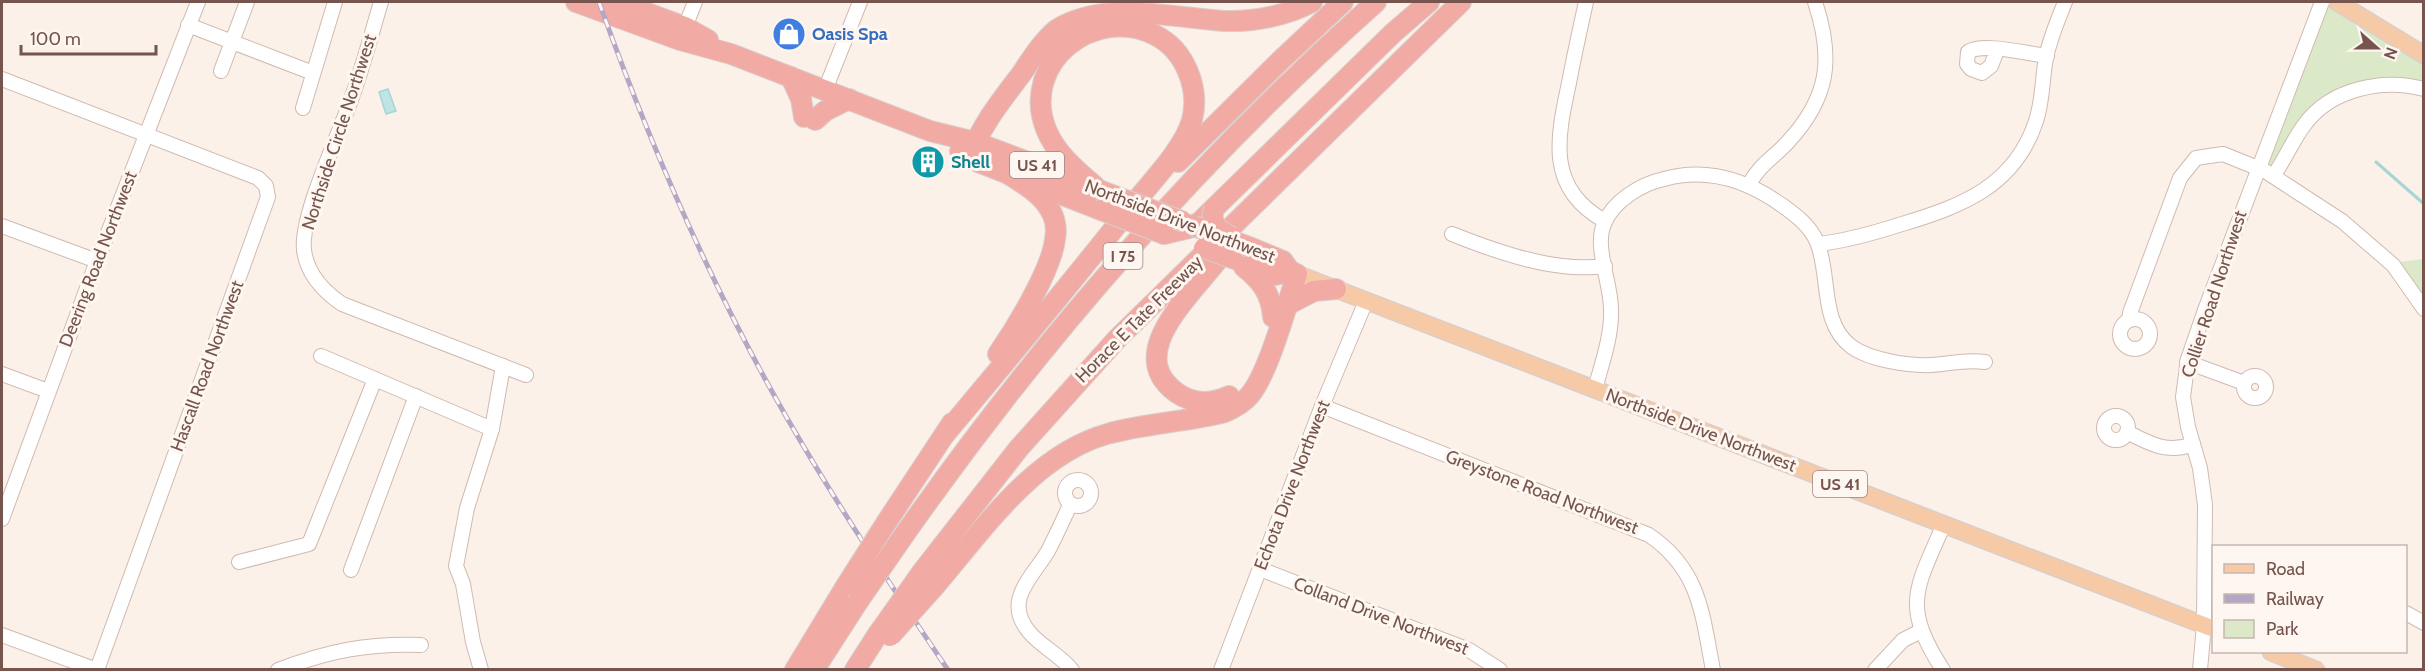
<svg xmlns="http://www.w3.org/2000/svg" width="2425" height="671" font-family="Cabin,sans-serif">
	<style>
		.green { fill: #dbe9c8 }
		.water { fill: #bee4e3; stroke: #a5d6d5; stroke-width: 1.5 }
		.lines { fill: none; stroke-linecap: round; stroke-linejoin: round }
		.stream { stroke: #a5d6d5; stroke-width: 3 }
		.minor-casing { stroke: #cfbab2; stroke-width: 16 }
		.major-casing { stroke: #d8cfcd; stroke-width: 19 }
		.highway-casing { stroke: #d8cfcd; stroke-width: 22 }
		.minor { stroke: #fff; stroke-width: 14 }
		.major { stroke: #f6caa6; stroke-width: 16 }
		.highway { stroke: #f2aba4; stroke-width: 20 }
		.rail-casing { stroke: #b2a7c5; stroke-width: 5 }
		.rail { stroke: #fef6f0; stroke-width: 3; stroke-dasharray: 9; stroke-linecap: butt }
		.highway-bridge-casing { stroke: #d8cfcd; stroke-width: 22; stroke-linecap: butt }
		.highway-bridge { stroke: #f2aba4; stroke-width: 20 }
		.labels { text-anchor: middle; dominant-baseline: central; stroke-width: 6; stroke-linejoin: round; paint-order: stroke }
		.shield { fill: #fef6f0; stroke: #9e857f; stroke-width: 1.5 }
		.shield-label { font-size: 16px; font-weight: bold; fill: #75554e }
		.shop-label { font-size: 18px; font-weight: bold; fill: #366cbe; stroke: #fef6f0; text-anchor: start }
		.street-label { font-size: 18px; fill: #75554e; stroke: #fef6f0 }
		.culture-label { font-size: 18px; font-weight: bold; fill: #0d838f; stroke: #fef6f0; text-anchor: start }
	</style>
	<rect width="100%" height="100%" fill="#fbf1e9"/>
	<g class="green">
		<path d="M2322 2H2337L2423 55V89L2391 85 2328 102 2273 176 2257 168Z"/>
		<path d="M2423 259H2424L2423 295 2400 262Z"/>
	</g>
	<path class="water" d="M388 89 396 111 386 114 379 92Z"/>
	<g class="lines">
		<path class="stream" d="M2376 162 2424 204"/>
		<g class="minor-casing">
			<g id="minor">
				<path d="M381 2C372 32 364 63 353 94 341 131 300 215 304 250 307 274 323 291 342 304L526 375"/>
				<path d="M1586 2C1580 29 1574 56 1569 83 1557 138 1546 189 1605 221"/>
				<path d="M188 25 313 73"/>
				<path d="M685 27 695 2"/>
				<path d="M1997 50 1991 66 1982 73 1971 69 1967 64 1968 52C1983 42 2028 54 2047 56"/>
				<path d="M221 71 247 2"/>
				<path d="M2 79 258 178 266 186 268 197 97 670"/>
				<path d="M825 90 860 2"/>
				<path d="M303 108 335 2"/>
				<path d="M2273 176C2285 160 2292 141 2305 124 2331 89 2382 78 2424 89"/>
				<path d="M1749 185C1758 166 1773 158 1787 143 1829 98 1834 59 1815 2"/>
				<path d="M2 226 97 261"/>
				<path d="M1452 234C1497 252 1556 273 1605 266"/>
				<path d="M1818 244C1847 241 1874 233 1902 224 1962 206 2015 186 2036 121 2043 100 2042 79 2046 58 2050 38 2058 20 2065 2"/>
				<circle cx="2135" cy="334" r="15"/>
				<path d="M2129 320 2130 313 2180 178 2196 158 2223 154 2265 171 2342 221 2393 265 2424 309"/>
				<path d="M321 356 492 429"/>
				<path d="M2187 362 2244 383"/>
				<path d="M2 374 48 391"/>
				<circle cx="2255" cy="387" r="11"/>
				<path d="M1595 389C1602 363 1612 336 1611 309 1611 283 1594 247 1604 224 1613 201 1641 184 1664 179 1708 167 1747 180 1783 206 1797 216 1810 226 1817 242 1831 276 1819 323 1852 347 1870 360 1909 366 1931 365 1952 364 1963 359 1985 362"/>
				<path d="M1322 406 1649 535C1700 570 1702 613 1713 670"/>
				<circle cx="2116" cy="428" r="12"/>
				<path d="M2127 432C2150 444 2168 454 2193 444"/>
				<circle cx="1078" cy="493" r="13"/>
				<path d="M1070 505C1063 520 1056 536 1048 551 1032 578 1002 601 1030 633 1042 647 1060 655 1072 670"/>
				<path d="M2 519 97 261 198 2"/>
				<path d="M239 562 309 544 375 379"/>
				<path d="M1260 569 1469 650 1500 670"/>
				<path d="M351 570 416 396"/>
				<path d="M2406 613 2424 623"/>
				<path d="M2 635 97 670"/>
				<path d="M278 670C328 651 368 643 421 645"/>
				<path d="M481 670 473 642 463 584 456 566 467 508 492 429 503 366"/>
				<path d="M1221 670 1322 406 1366 301"/>
				<path d="M1875 670 1903 640 1921 631"/>
				<path d="M1943 670C1901 605 1916 589 1944 524"/>
				<path d="M2200 670 2204 625 2205 505 2200 468 2188 427 2183 397 2188 359 2205 310 2322 2"/>
			</g>
		</g>
		<g class="major-casing">
			<g id="major">
				<path d="M2337 2 2424 55"/>
				<path d="M1297 274 2214 629"/>
				<path d="M2271 652 2316 670"/>
			</g>
		</g>
		<g class="highway-casing">
			<g id="highway">
				<path d="M576 2 680 40 731 54 930 131 975 142 1086 184"/>
				<path d="M618 2 685 27 708 40"/>
				<path d="M791 77 801 99 804 117"/>
				<path d="M815 120 825 111 849 99"/>
				<path d="M960 151 978 162 1101 210"/>
				<path d="M969 158C981 125 1001 101 1022 73 1032 58 1042 42 1056 30 1103 0 1169 17 1224 21 1253 22 1286 16 1312 2"/>
				<path d="M1178 162 1281 60 1343 2"/>
				<path d="M1164 234 1189 228 1200 222 1393 33 1429 2"/>
				<path d="M1249 247 1283 261 1290 271"/>
				<path d="M1244 267C1262 281 1271 294 1273 317"/>
				<path d="M1287 305 1314 291 1336 289"/>
				<path d="M998 354C1016 328 1052 269 1055 239 1057 229 1055 217 1049 208 1040 193 1022 183 1007 173"/>
				<path d="M1229 396C1212 404 1193 404 1177 393 1132 361 1172 315 1196 286 1208 272 1220 257 1232 243"/>
				<path d="M945 434C1008 359 1071 283 1132 206 1151 182 1184 149 1192 120 1200 88 1185 50 1155 35 1094 4 1020 63 1046 129 1056 155 1079 172 1099 190"/>
				<path d="M888 520 952 423"/>
				<path d="M902 538C1039 342 1198 161 1376 2"/>
				<path d="M922 572 1019 448 1117 339 1461 2"/>
				<path d="M934 587C983 530 1033 455 1107 434 1146 423 1187 422 1225 412 1234 408 1242 404 1249 396 1268 375 1287 304 1297 274L1290 271 1276 275 1232 258"/>
				<path d="M795 670 846 586"/>
				<path d="M814 670 857 603"/>
				<path d="M855 670 878 634"/>
			</g>
		</g>
		<use href="#minor" class="minor"/>
		<use href="#major" class="major"/>
		<use href="#highway" class="highway"/>
		<g class="rail-casing">
			<path id="rail" d="M599 2C650 145 711 286 787 418 837 505 892 587 948 670"/>
		</g>
		<use href="#rail" class="rail"/>
		<g class="highway-bridge-casing">
			<g id="highway-bridge">
				<path d="M1099 190 1184 222"/>
				<path d="M1214 209C1209 224 1219 230 1231 237"/>
				<path d="M1101 210 1164 234"/>
				<path d="M1194 226 1249 247"/>
				<path d="M1204 248 1232 258"/>
				<path d="M846 586 888 520"/>
				<path d="M857 603 902 538"/>
				<path d="M878 634 922 572"/>
				<path d="M890 636 934 587"/>
			</g>
		</g>
		<use href="#highway-bridge" class="highway-bridge"/>
	</g>
	<defs>
		<g id="shop-disc" transform="scale(1.725)"><circle r="9.5" fill="#3f7fe0" stroke="#fef6f0"/><path d="M-5-2.5h2.3a2.7 3.5 0 0 1 5.4 0H5L5.5 6h-11ZM-1.5-2.5h3a1.5 2.3 0 0 0-3 0Z" fill="#fff"/></g>
		<g id="building-disc" transform="scale(1.725)"><circle r="9.5" fill="#0f9aa8" stroke="#fef6f0"/><path d="M-4-6H4V6H1V3H-1V6H-4ZM-2.5-4.3h1.7v1.8h-1.7ZM.8-4.3h1.7v1.8H.8ZM-2.5-1h1.7V.8h-1.7ZM.8-1h1.7V.8H.8Z" fill="#fff"/></g>
	</defs>
	<g fill-rule="evenodd">
		<use href="#shop-disc" x="789" y="34"/>
		<use href="#building-disc" x="928" y="162"/>
	</g>
	<g class="labels">
		<g class="shield">
			<rect x="1010" y="152" width="54" height="26" rx="4.5"/>
			<rect x="1103.5" y="243" width="39" height="26" rx="4.5"/>
			<rect x="1813" y="471" width="54" height="26" rx="4.5"/>
		</g>
		<g class="shield-label">
			<text x="1037" y="165">US 41</text>
			<text x="1123" y="256">I 75</text>
			<text x="1840" y="484">US 41</text>
		</g>
		<g class="shop-label">
			<text x="812" y="34">Oasis Spa</text>
		</g>
		<g class="street-label">
			<text transform="translate(339 132) rotate(-72)">Northside Circle Northwest</text>
			<text transform="translate(1180 221) rotate(21)">Northside Drive Northwest</text>
			<text transform="translate(98 259) rotate(-69)">Deering Road Northwest</text>
			<text transform="translate(2214 294) rotate(-72)">Collier Road Northwest</text>
			<text transform="translate(1139 319) rotate(-45)">Horace E Tate Freeway</text>
			<text transform="translate(207 366) rotate(-70)">Hascall Road Northwest</text>
			<text transform="translate(1701 430) rotate(21)">Northside Drive Northwest</text>
			<text transform="translate(1292 485) rotate(-69)">Echota Drive Northwest</text>
			<text transform="translate(1542 492) rotate(21)">Greystone Road Northwest</text>
			<text transform="translate(1381 616) rotate(21)">Colland Drive Northwest</text>
		</g>
		<g class="culture-label">
			<text x="951" y="162">Shell</text>
		</g>
	</g>
	<rect width="2425" height="671" fill="none" stroke="#75554e" stroke-width="6"/>
	<rect x="2212" y="545" width="195" height="108" fill="#fef6f0" stroke="#c7b6af" stroke-width="1.5"/>
	<rect x="2224" y="564" width="30" height="9" fill="#f6caa6" stroke="#c7b6af" stroke-width="1.5"/>
	<text x="2266" y="575" font-size="18" fill="#75554e">Road</text>
	<rect x="2224" y="594" width="30" height="9" fill="#b2a7c5" stroke="#c7b6af" stroke-width="1.5"/>
	<text x="2266" y="605" font-size="18" fill="#75554e">Railway</text>
	<rect x="2224" y="620" width="30" height="18" fill="#dbe9c8" stroke="#c7b6af" stroke-width="1.5"/>
	<text x="2266" y="635" font-size="18" fill="#75554e">Park</text>
	<g transform="translate(2377 48) rotate(111)" stroke="#fef6f0" stroke-width="4.5" paint-order="stroke">
	<path d="M0-4.5L10 22L0 15L-10 22Z" fill="#75554e"/>
	<text y="-9" font-size="16" font-weight="bold" text-anchor="middle" fill="#75554e">N</text>
	</g>
	<path d="M21 45v9h135v-9" fill="none" stroke="#75554e" stroke-width="3"/>
	<text x="30" y="45" font-size="18" fill="#75554e" stroke="#fef6f0" stroke-width="4.5" paint-order="stroke">100 m</text>
</svg>
